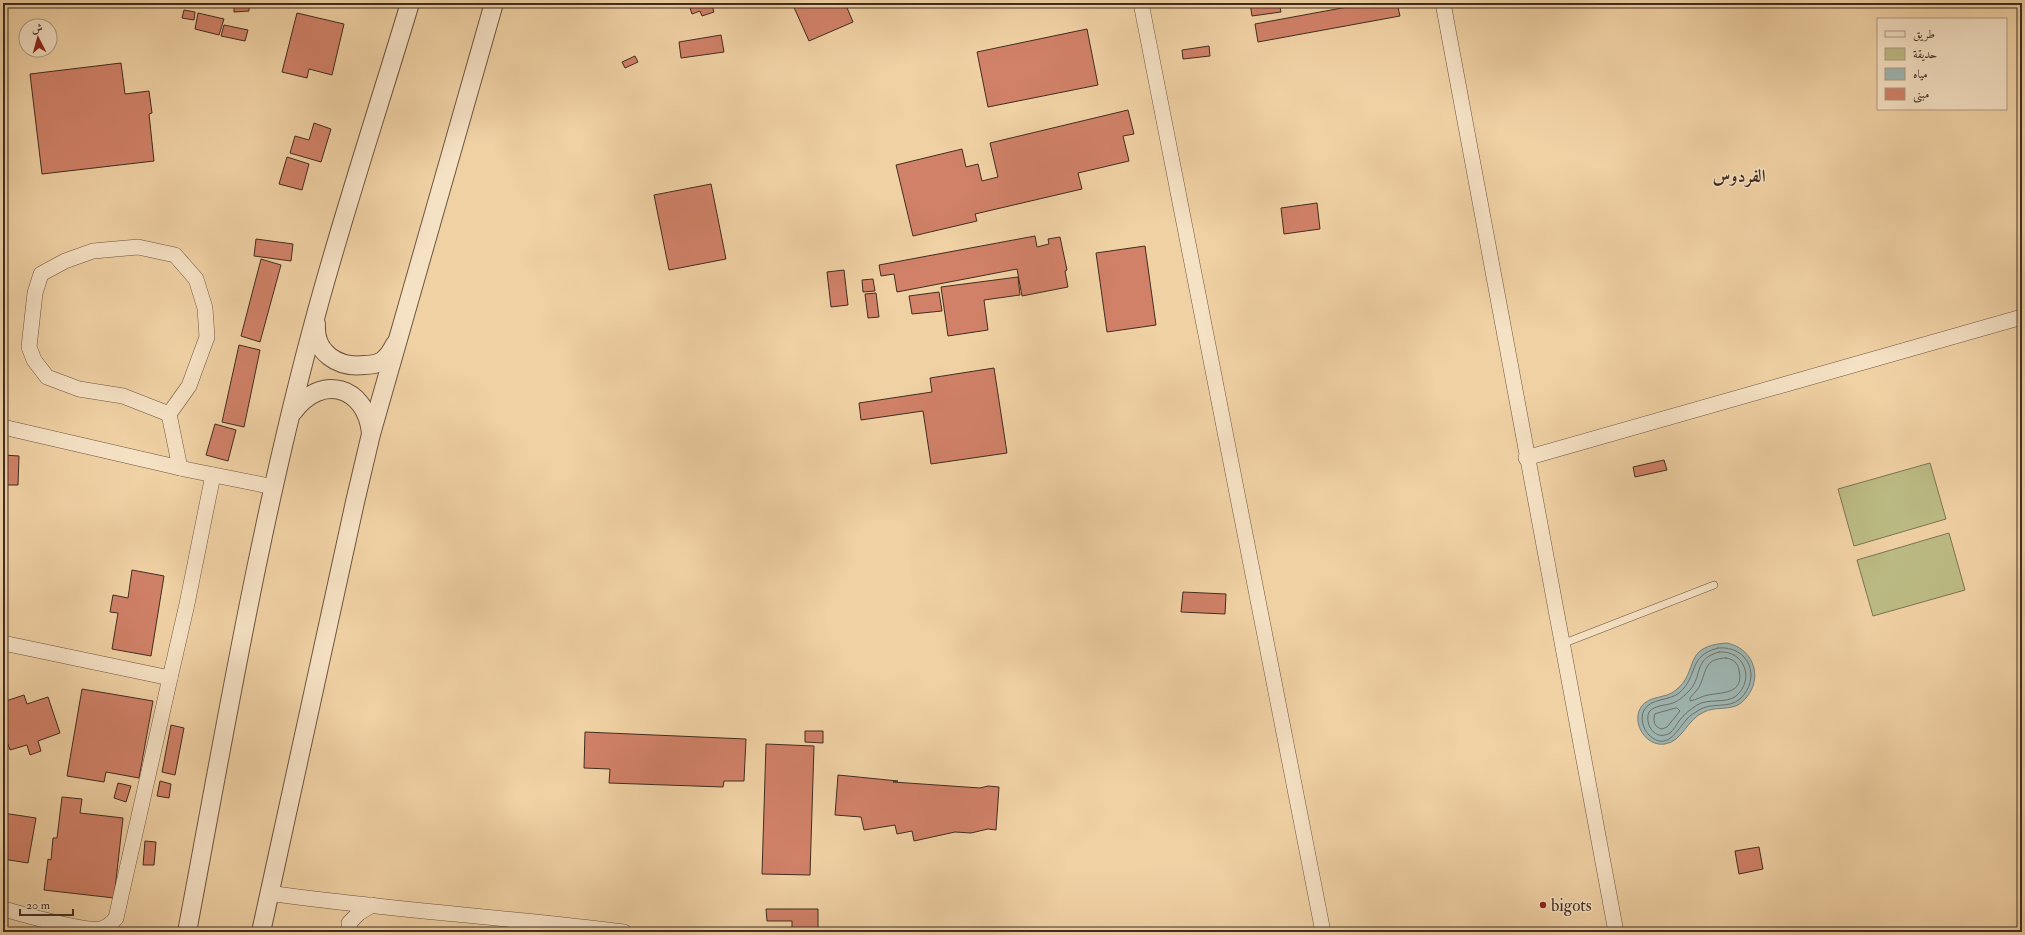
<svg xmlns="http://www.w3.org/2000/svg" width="2025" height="935" font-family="'IM FELL Double Pica',Amiri,serif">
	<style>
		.green { fill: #bcbb84; stroke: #7e7452 }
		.water { fill: #9eb5b1; stroke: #797e77 }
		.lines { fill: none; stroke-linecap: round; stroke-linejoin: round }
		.shore { stroke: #707068; stroke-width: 1 }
		.building { fill: #d08168; stroke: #412c20 }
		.service-casing { stroke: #6d5541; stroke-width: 8 }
		.minor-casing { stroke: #6d5541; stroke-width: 16 }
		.tertiary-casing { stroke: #6d5541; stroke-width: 20 }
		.service { stroke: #f5e1c4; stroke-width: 7 }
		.minor { stroke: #f5e1c4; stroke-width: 15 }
		.tertiary { stroke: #f5e1c4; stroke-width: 18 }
		.poi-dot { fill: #8f2418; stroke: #f5e1c4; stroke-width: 1.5 }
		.labels { text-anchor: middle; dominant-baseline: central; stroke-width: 3; stroke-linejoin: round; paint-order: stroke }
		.poi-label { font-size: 17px; fill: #412c20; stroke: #f5e1c4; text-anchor: start }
		.neighbourhood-label { font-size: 18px; font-weight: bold; fill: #412c20; stroke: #f5e1c4 }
	</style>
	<rect width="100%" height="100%" fill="#f0d1a4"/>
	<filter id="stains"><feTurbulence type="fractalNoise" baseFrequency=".005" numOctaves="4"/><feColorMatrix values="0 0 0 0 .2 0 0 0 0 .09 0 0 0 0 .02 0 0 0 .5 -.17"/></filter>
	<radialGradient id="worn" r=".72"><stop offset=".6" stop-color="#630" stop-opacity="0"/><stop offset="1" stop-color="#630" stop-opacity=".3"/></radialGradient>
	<g class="green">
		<path d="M1930 463 1946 519 1854 546 1838 489Z"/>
		<path d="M1949 533 1965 590 1873 616 1857 560Z"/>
	</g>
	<path class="water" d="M1727 643C1756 649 1765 683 1741 703 1731 711 1715 706 1704 712 1687 719 1683 741 1665 744 1646 747 1631 723 1641 707 1649 695 1666 699 1676 690 1700 671 1681 646 1727 643Z"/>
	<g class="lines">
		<g class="shore">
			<path d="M1718 648C1749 645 1762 678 1740 699 1729 709 1711 702 1699 710 1695 713 1690 715 1687 719 1677 730 1667 752 1649 735 1643 729 1640 718 1644 710 1651 698 1669 701 1679 693 1699 676 1687 656 1718 648Z"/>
			<path d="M1719 652C1745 650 1755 680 1736 696 1726 704 1708 698 1697 705 1690 710 1684 714 1679 721 1676 725 1674 730 1670 733 1655 742 1644 724 1649 712 1655 705 1664 706 1673 703 1679 701 1685 695 1690 690 1703 675 1693 659 1719 652Z"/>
			<path d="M1726 658C1733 659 1738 663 1739 670 1744 694 1724 692 1708 695 1702 696 1696 700 1690 701V698C1694 693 1699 689 1701 683 1707 667 1706 659 1726 658Z"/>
			<path d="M1677 708 1680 711 1667 727 1662 729C1655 728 1652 721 1655 714Z"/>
		</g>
	</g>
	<g class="building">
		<path d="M234 3H249V11L234 12Z"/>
		<path d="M702 3H711L714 12 702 16 700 11 692 14 690 8Z"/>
		<path d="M792 3H845L853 22 809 41Z"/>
		<path d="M1250 3H1279L1281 12 1252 16Z"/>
		<path d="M1369 3H1397L1400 16 1258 42 1255 24Z"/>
		<path d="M184 10 195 12 194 20 182 18Z"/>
		<path d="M198 13 224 19 219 35 195 29Z"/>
		<path d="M297 13 344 24 332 75 309 69 307 78 282 72Z"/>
		<path d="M224 25 248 30 245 41 221 36Z"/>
		<path d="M1087 29 1098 85 988 107 977 52Z"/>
		<path d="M721 35 724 52 681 58 679 42Z"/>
		<path d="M1209 46 1210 56 1183 59 1182 50Z"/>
		<path d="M635 56 638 62 625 68 622 62Z"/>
		<path d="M121 63 125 94 149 91 152 113 149 114 154 161 42 174 30 74Z"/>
		<path d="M1128 110 1134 134 1123 136 1129 161 1078 173 1082 189 975 214 977 221 913 236 896 165 962 149 966 167 978 164 982 181 998 177 990 143Z"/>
		<path d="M314 123 331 129 321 162 290 153 295 136 309 140Z"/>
		<path d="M287 157 309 164 302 190 279 184Z"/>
		<path d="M711 184 726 259 669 270 654 195Z"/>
		<path d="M1317 203 1320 229 1284 234 1281 208Z"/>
		<path d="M1035 236 1037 247 1049 244 1048 239 1060 237 1067 270 1065 271 1068 287 1022 296 1017 269 897 292 894 274 881 276 879 265Z"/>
		<path d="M256 239 293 244 291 261 254 256Z"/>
		<path d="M1145 246 1156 325 1107 332 1096 253Z"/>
		<path d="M261 259 281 265 260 342 241 336Z"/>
		<path d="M844 270 848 305 831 307 827 272Z"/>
		<path d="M1018 277 1020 295 984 300 988 330 948 336 941 287Z"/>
		<path d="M873 279 875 291 863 292 862 280Z"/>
		<path d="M939 292 942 311 912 314 909 296Z"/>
		<path d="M876 293 879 317 868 318 865 294Z"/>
		<path d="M239 345 260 350 244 427 222 422Z"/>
		<path d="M994 368 1007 453 931 464 923 411 861 420 859 403 932 392 930 378Z"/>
		<path d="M215 424 236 430 228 461 206 455Z"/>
		<path d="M3 455 19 456 18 485H3Z"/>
		<path d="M1664 460 1667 470 1635 477 1633 467Z"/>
		<path d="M132 570 164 576 151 656 112 649 118 613 110 612 113 595 128 598Z"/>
		<path d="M1183 592 1226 594 1225 614 1181 612Z"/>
		<path d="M82 689 153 701 139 778 106 772 104 782 67 776Z"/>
		<path d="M24 695 27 704 48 697 60 733 38 741 41 751 30 755 27 745 10 750 3 730V702Z"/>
		<path d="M171 725 184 728 175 775 162 772Z"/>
		<path d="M805 731H823V743L805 742Z"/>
		<path d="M585 732 746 739 744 781H724L723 787 609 783 610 769 584 768Z"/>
		<path d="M766 744 814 746 810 875 762 874Z"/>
		<path d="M838 775 898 781 893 782 980 788 988 786 999 787 996 830 988 829 971 833 955 832 914 841 912 831 897 834 895 825 864 830 861 817 835 815Z"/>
		<path d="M160 781 171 784 169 798 157 796Z"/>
		<path d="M118 783 131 786 126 802 114 798Z"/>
		<path d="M62 797 82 799 80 813 123 818 114 898 44 890 48 859 51 860 53 838H57Z"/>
		<path d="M3 813 36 818 28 863 3 859Z"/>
		<path d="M145 841 156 842 154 865H143Z"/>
		<path d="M1759 847 1763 869 1739 874 1735 851Z"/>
		<path d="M766 909H818V928H792V921H767Z"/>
	</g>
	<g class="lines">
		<g class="service-casing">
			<path id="service" d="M1562 644 1714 585"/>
		</g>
		<g class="minor-casing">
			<g id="minor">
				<path d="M1141 3 1323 932"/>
				<path d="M1443 3 1616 932"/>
				<path d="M138 247 175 255 196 279 205 308 207 337 189 386 169 414 123 396 79 389 47 377 34 360 29 347 35 293 41 274 65 261 93 251Z"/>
				<path d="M169 414 180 468"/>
				<path d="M3 427 189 470 274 487"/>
				<path d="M1526 458 2022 317"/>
				<path d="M3 643 170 678 116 918C112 923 108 927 101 929 82 932 24 914 3 909"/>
				<path d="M170 678 187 604 213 475"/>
				<path d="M269 893C387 910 506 917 624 932"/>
				<path d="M351 932 349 923 359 913 372 905"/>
			</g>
		</g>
		<g class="tertiary-casing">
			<g id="tertiary">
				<path d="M316 324C314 353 338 368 364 365 370 365 377 364 382 361 388 357 392 350 395 344"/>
				<path d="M293 412C321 373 366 386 371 433"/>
				<path d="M187 932C226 725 261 515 317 311 345 208 379 106 410 3"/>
				<path d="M261 932 355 502 371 434 494 3"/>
			</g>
		</g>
		<use href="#service" class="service"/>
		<use href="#minor" class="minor"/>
		<use href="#tertiary" class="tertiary"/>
	</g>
	<circle class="poi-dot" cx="1543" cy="905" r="4"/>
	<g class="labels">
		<g class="poi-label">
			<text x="1551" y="905">bigots</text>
		</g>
		<g class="neighbourhood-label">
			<text x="1739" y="176">الفردوس</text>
		</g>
	</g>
	<rect width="2025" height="935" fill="none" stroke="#f0d1a4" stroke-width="16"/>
	<rect x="4" y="4" width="2017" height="927" fill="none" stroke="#412c20" stroke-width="2"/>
	<rect x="8" y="8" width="2009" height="919" fill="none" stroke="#412c20"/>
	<rect x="1877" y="18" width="130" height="92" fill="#f5e1c4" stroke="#ad9982"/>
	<rect x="1885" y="31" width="20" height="6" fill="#f5e1c4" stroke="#ad9982"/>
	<text x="1913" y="38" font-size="12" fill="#412c20">طريق</text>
	<rect x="1885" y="48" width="20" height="12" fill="#bcbb84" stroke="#ad9982"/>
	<text x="1913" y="58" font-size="12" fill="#412c20">حديقة</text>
	<rect x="1885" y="68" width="20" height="12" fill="#9eb5b1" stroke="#ad9982"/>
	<text x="1913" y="78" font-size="12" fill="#412c20">مياه</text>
	<rect x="1885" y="88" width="20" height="12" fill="#d08168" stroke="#ad9982"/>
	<text x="1913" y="98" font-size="12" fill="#412c20">مبنى</text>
	<g transform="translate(38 38) rotate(354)"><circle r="19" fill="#f5e1c4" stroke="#ad9982"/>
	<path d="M0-3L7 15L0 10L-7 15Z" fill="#8f2418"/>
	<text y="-6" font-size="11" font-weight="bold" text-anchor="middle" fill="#412c20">ش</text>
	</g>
	<path d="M20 909v6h53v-6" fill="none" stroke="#412c20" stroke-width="2"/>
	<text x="26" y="909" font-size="12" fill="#412c20" stroke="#f5e1c4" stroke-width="3" paint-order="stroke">20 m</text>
	<rect width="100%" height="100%" filter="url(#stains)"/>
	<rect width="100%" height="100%" fill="url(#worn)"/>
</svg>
